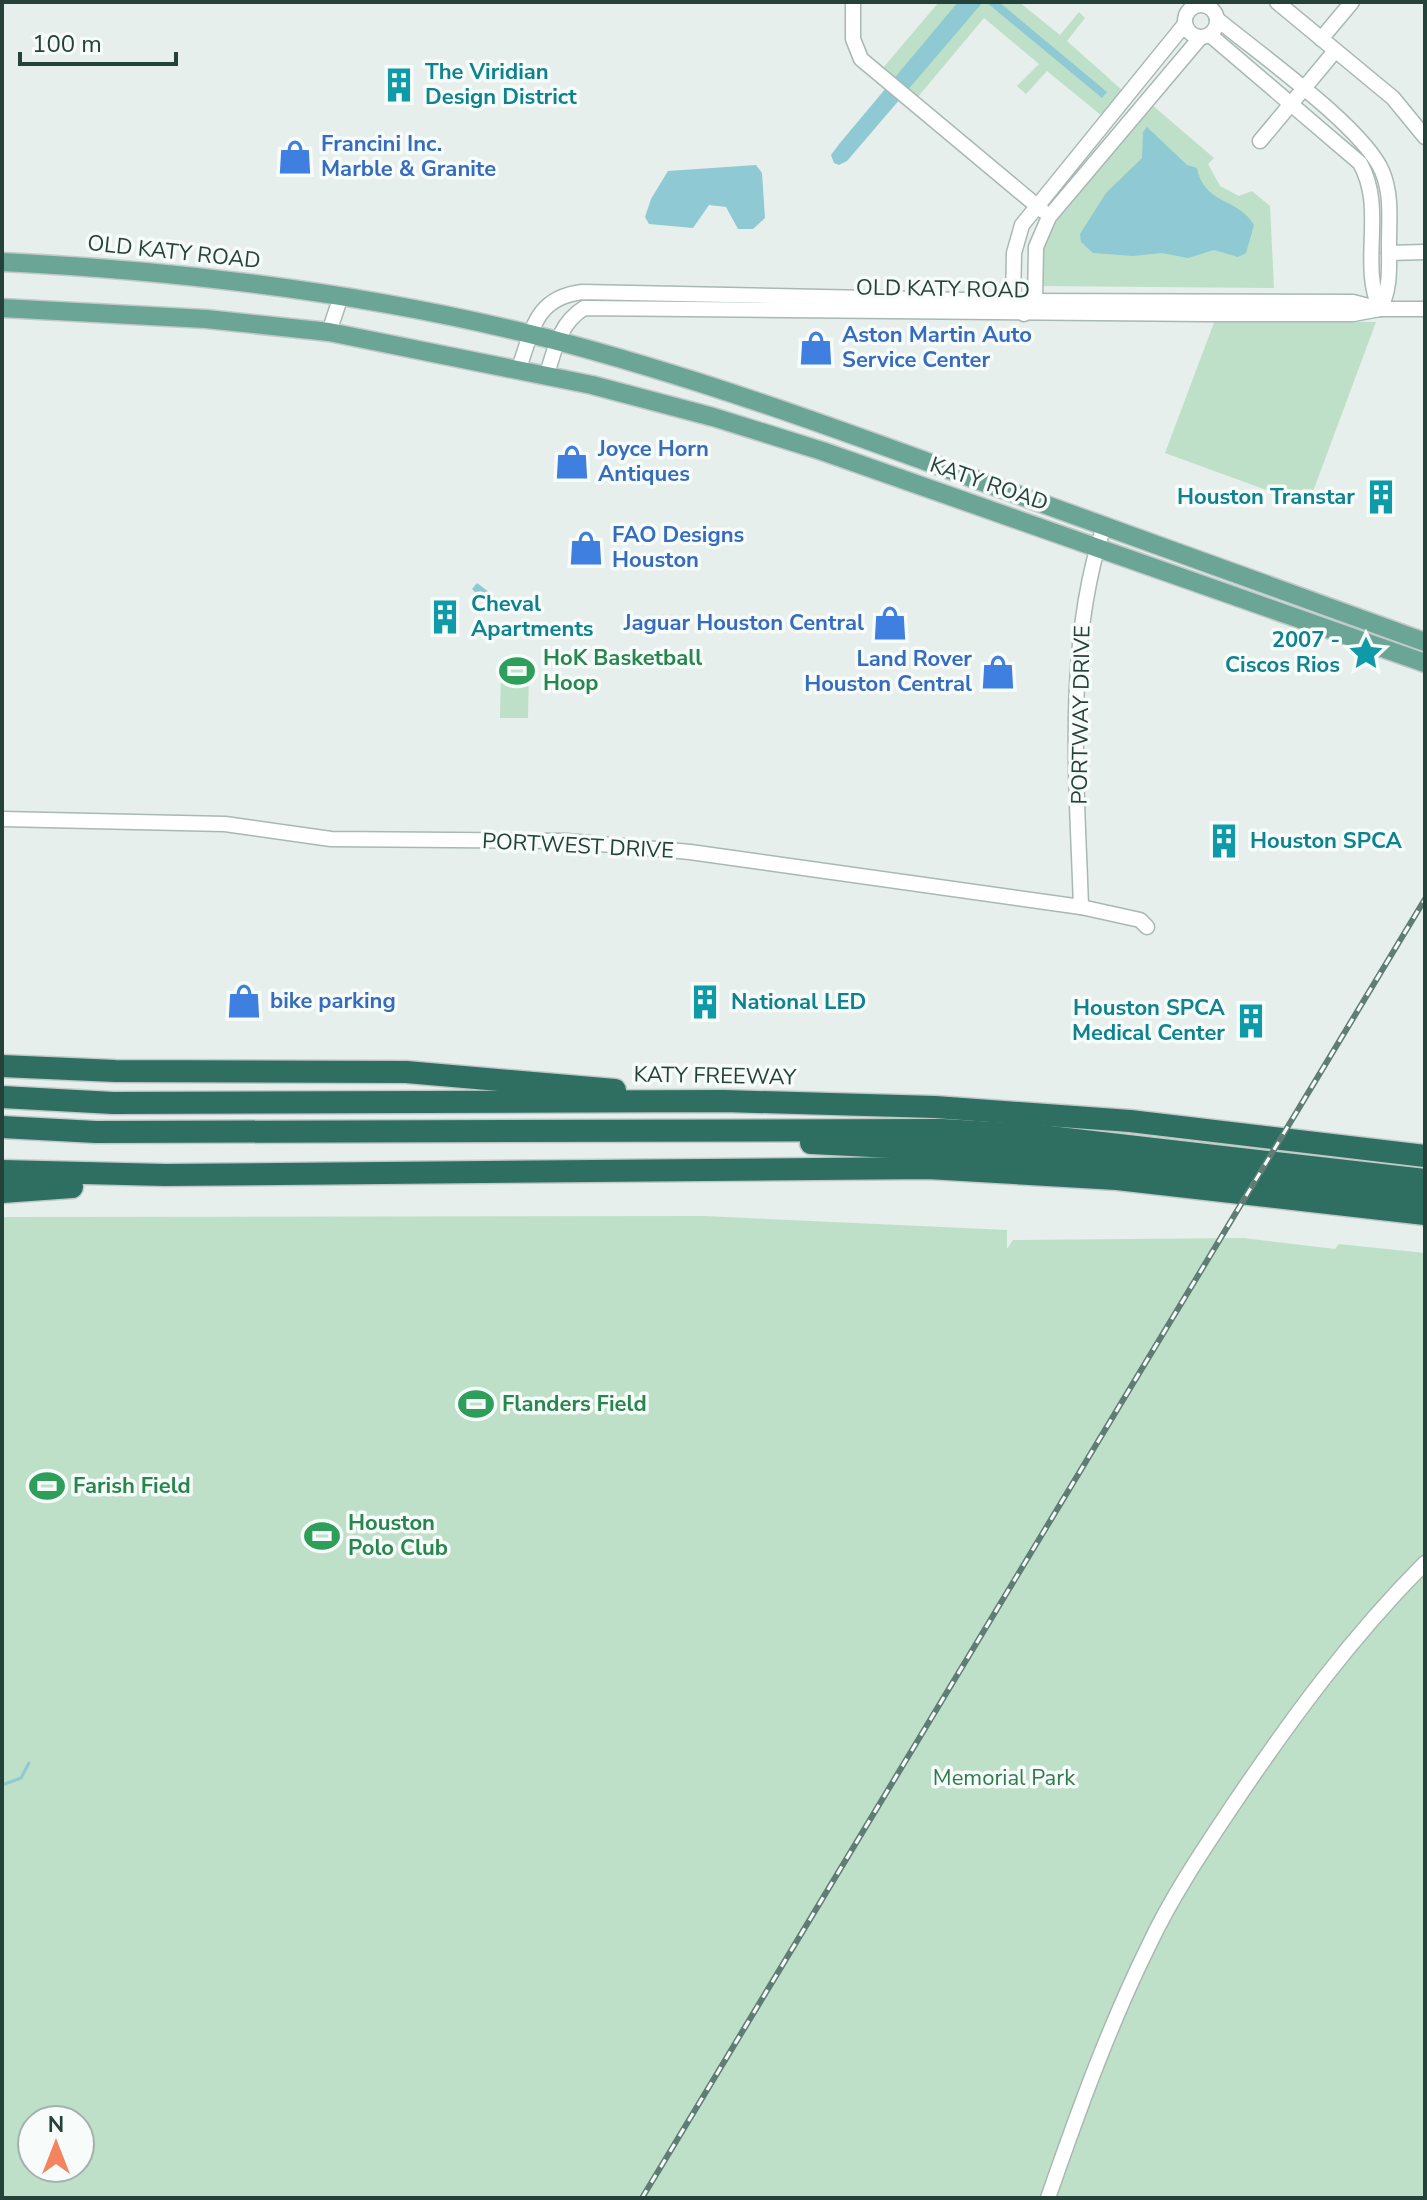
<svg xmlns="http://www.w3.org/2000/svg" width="1427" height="2200" font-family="'Nunito Sans',sans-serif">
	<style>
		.green { fill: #bfe0c8; fill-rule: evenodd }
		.water { fill: #8ec9d4 }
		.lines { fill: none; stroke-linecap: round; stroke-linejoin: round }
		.stream { stroke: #8ec9d4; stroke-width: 3 }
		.minor-casing { stroke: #a8b8b2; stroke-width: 17 }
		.major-casing { stroke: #c2cac8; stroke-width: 21 }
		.highway-casing { stroke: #c2cac8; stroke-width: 25 }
		.minor { stroke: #fff; stroke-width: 14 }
		.major { stroke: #6aa596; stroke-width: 18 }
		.highway { stroke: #2f6f62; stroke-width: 22 }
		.rail-casing { stroke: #5f7d75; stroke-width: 6 }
		.rail { stroke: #f7fbf9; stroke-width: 3; stroke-dasharray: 9; stroke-linecap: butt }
		.labels { text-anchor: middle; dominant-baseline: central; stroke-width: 7; stroke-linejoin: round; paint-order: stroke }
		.culture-label { font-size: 22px; font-weight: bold; fill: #0d838f; stroke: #f7fbf9; text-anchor: start }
		.shop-label { font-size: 22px; font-weight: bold; fill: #366cbe; stroke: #f7fbf9; text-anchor: start }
		.street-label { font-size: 22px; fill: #24423a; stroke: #f7fbf9 }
		.leisure-label { font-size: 22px; font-weight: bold; fill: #27864d; stroke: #f7fbf9; text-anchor: start }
		.park-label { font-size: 22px; fill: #2d7a4b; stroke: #f7fbf9 }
	</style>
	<rect width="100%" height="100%" fill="#e6efeb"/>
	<g class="green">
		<path d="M939 2H1019L1060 35 1079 12 1085 18 1067 41 1122 90 1102 116 1047 71 1026 94 1017 86 1039 64 984 18 917 98 882 69Z"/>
		<path d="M1151 104 1214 158 1208 164 1220 186 1239 196 1252 191 1270 206 1274 288 1040 286 1039 252 1048 227Z"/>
		<path d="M1215 320 1376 322 1308 505 1165 453Z"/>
		<path d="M501 668H529L528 718H500Z"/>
		<path d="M704 1216 1007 1230V1249L1013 1240 1244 1238 1335 1249 1339 1244 1425 1253V2198H2V1217ZM32 2120H80V2168H32Z"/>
	</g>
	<g class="water">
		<path d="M958 2H983L847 161 839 165 834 163 831 155 840 143Z"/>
		<path d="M986 2H999L1107 92 1102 98Z"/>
		<path d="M1147 127 1187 165 1197 168C1204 205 1239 198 1254 225L1246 253 1238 257 1214 250 1188 258 1162 253 1133 256 1093 253 1081 242 1080 234 1106 193 1142 158 1143 132Z"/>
		<path d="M756 165 762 173 765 218 753 229H738L726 207 709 205 693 228 649 224 645 217 651 199 668 171Z"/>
		<path d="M477 583 497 598 488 606 472 589Z"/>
	</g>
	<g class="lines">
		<path class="stream" d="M2 1785 21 1778 29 1763"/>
		<g class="minor-casing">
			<g id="minor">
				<path d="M853 2V39L861 59 1043 211"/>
				<path d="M1277 2 1393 98 1425 137"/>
				<circle cx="1201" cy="21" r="16"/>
				<path d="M1217 19C1258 53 1363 127 1382 171 1392 194 1389 219 1389 244 1389 267 1391 288 1380 309"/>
				<path d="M1185 24 1022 225 1014 253 1013 301 1024 314 1035 301 1036 247 1049 217 1200 38"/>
				<path d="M1210 35 1360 163C1386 209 1359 263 1380 309"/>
				<path d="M1321 39 1352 2"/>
				<path d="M1260 141 1335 51"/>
				<path d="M1389 253 1425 252"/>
				<path d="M329 332 341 296"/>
				<path d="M519 368C533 329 535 298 582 292L1013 301 1353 302 1376 308"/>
				<path d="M547 374C555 348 560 323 584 308L1206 314H1353L1380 309H1425"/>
				<path d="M2 819 225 824 331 839 567 841 690 852 1081 907 1140 920 1147 927"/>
				<path d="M1081 907C1077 782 1064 646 1104 526"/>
				<path d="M1048 2198C1078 2112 1109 2026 1149 1945 1172 1896 1203 1850 1233 1805 1291 1719 1352 1636 1425 1563"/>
			</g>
		</g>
		<g class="major-casing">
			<g id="major">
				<path d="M2 262C185 271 368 293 546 338 693 376 835 428 977 480 1126 534 1276 588 1425 642"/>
				<path d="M2 308 206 319 329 332 592 385 713 417 822 451 1425 663"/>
			</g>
		</g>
		<g class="highway-casing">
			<g id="highway">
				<path d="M2 1066 115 1071 406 1072 615 1090"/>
				<path d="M2 1097 113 1103 724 1101 935 1107 1130 1121 1425 1156"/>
				<path d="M2 1127 96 1132 942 1130 1032 1135 1425 1180"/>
				<path d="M811 1143 1036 1154 1425 1196"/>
				<path d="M2 1171 165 1175 928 1168 1117 1179 1425 1214"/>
				<path d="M2 1192 72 1187"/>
			</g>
		</g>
		<use href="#minor" class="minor"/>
		<use href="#major" class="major"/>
		<use href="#highway" class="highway"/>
		<g class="rail-casing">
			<path id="rail" d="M642 2198 1425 899"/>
		</g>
		<use href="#rail" class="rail"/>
	</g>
	<defs>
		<g id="building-bare" transform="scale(2.76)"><path d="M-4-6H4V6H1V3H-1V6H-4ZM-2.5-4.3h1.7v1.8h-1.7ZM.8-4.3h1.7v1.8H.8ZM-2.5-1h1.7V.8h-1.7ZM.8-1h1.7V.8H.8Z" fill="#0f9aa8" stroke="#f7fbf9" stroke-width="2.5" paint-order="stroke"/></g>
		<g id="shop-bare" transform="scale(2.76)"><path d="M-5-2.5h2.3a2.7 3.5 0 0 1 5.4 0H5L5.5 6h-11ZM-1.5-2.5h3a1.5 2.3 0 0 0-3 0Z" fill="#3f7fe0" stroke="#f7fbf9" stroke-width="2.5" paint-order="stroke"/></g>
		<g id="sight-bare" transform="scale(2.76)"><path d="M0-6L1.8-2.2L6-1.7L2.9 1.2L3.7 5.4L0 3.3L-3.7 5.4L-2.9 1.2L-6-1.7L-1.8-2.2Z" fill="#0f9aa8" stroke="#f7fbf9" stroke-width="2.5" paint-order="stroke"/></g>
		<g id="stadium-bare" transform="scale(2.76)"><path d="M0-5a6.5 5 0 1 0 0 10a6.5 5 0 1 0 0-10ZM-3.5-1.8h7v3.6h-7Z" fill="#2e9e5b" stroke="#f7fbf9" stroke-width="2.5" paint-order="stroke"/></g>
	</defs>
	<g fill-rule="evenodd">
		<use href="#building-bare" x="399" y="85"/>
		<use href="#shop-bare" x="295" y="157"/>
		<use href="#shop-bare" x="816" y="348"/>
		<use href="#shop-bare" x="572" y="462"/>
		<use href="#building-bare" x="1381" y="497"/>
		<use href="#shop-bare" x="586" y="548"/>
		<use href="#building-bare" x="445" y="617"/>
		<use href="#shop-bare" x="890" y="623"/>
		<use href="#sight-bare" x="1366" y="653"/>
		<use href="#stadium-bare" x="517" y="671"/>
		<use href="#shop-bare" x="998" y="672"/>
		<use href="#building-bare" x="1224" y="841"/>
		<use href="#shop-bare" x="244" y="1001"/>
		<use href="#building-bare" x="705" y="1002"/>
		<use href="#building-bare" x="1251" y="1021"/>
		<use href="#stadium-bare" x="476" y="1404"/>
		<use href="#stadium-bare" x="47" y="1486"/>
		<use href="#stadium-bare" x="322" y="1536"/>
	</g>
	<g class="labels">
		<g class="culture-label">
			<text x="425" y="72">The Viridian<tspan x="425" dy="25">Design District</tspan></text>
			<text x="1355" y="497" text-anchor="end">Houston Transtar</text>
			<text x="471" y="604">Cheval<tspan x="471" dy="25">Apartments</tspan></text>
			<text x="1340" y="640" text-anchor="end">2007 -<tspan x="1340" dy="25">Ciscos Rios</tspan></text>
			<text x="1250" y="841">Houston SPCA</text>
			<text x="731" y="1002">National LED</text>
			<text x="1225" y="1008" text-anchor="end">Houston SPCA<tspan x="1225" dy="25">Medical Center</tspan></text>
		</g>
		<g class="shop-label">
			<text x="321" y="144">Francini Inc.<tspan x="321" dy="25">Marble &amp; Granite</tspan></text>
			<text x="842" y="335">Aston Martin Auto<tspan x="842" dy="25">Service Center</tspan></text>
			<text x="598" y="449">Joyce Horn<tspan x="598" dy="25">Antiques</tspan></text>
			<text x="612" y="535">FAO Designs<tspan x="612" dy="25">Houston</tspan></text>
			<text x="864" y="623" text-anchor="end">Jaguar Houston Central</text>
			<text x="972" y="659" text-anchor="end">Land Rover<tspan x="972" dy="25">Houston Central</tspan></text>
			<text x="270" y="1001">bike parking</text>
		</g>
		<g class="street-label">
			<text transform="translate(174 252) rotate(6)">OLD KATY ROAD</text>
			<text transform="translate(943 289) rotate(1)">OLD KATY ROAD</text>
			<text transform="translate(989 484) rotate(19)">KATY ROAD</text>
			<text transform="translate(1081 715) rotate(-89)">PORTWAY DRIVE</text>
			<text transform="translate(578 846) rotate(3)">PORTWEST DRIVE</text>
			<text transform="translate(715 1076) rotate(1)">KATY FREEWAY</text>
		</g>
		<g class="leisure-label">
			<text x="543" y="658">HoK Basketball<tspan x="543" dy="25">Hoop</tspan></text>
			<text x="502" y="1404">Flanders Field</text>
			<text x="73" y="1486">Farish Field</text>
			<text x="348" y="1523">Houston<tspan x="348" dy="25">Polo Club</tspan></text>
		</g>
		<g class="park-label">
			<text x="1004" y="1778">Memorial Park</text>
		</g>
	</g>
	<rect width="1427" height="2200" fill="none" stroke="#24423a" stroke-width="8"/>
	<g transform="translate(56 2144)"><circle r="38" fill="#f7fbf9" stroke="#a3b1ad" stroke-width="2"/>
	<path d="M0-6L14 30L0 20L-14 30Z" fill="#f4845f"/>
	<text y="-12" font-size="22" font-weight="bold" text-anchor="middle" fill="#24423a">N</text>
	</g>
	<path d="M20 52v12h156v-12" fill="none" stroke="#24423a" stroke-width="4"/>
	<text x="32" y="52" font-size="24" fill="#24423a" stroke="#f7fbf9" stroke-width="6" paint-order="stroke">100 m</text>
</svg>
